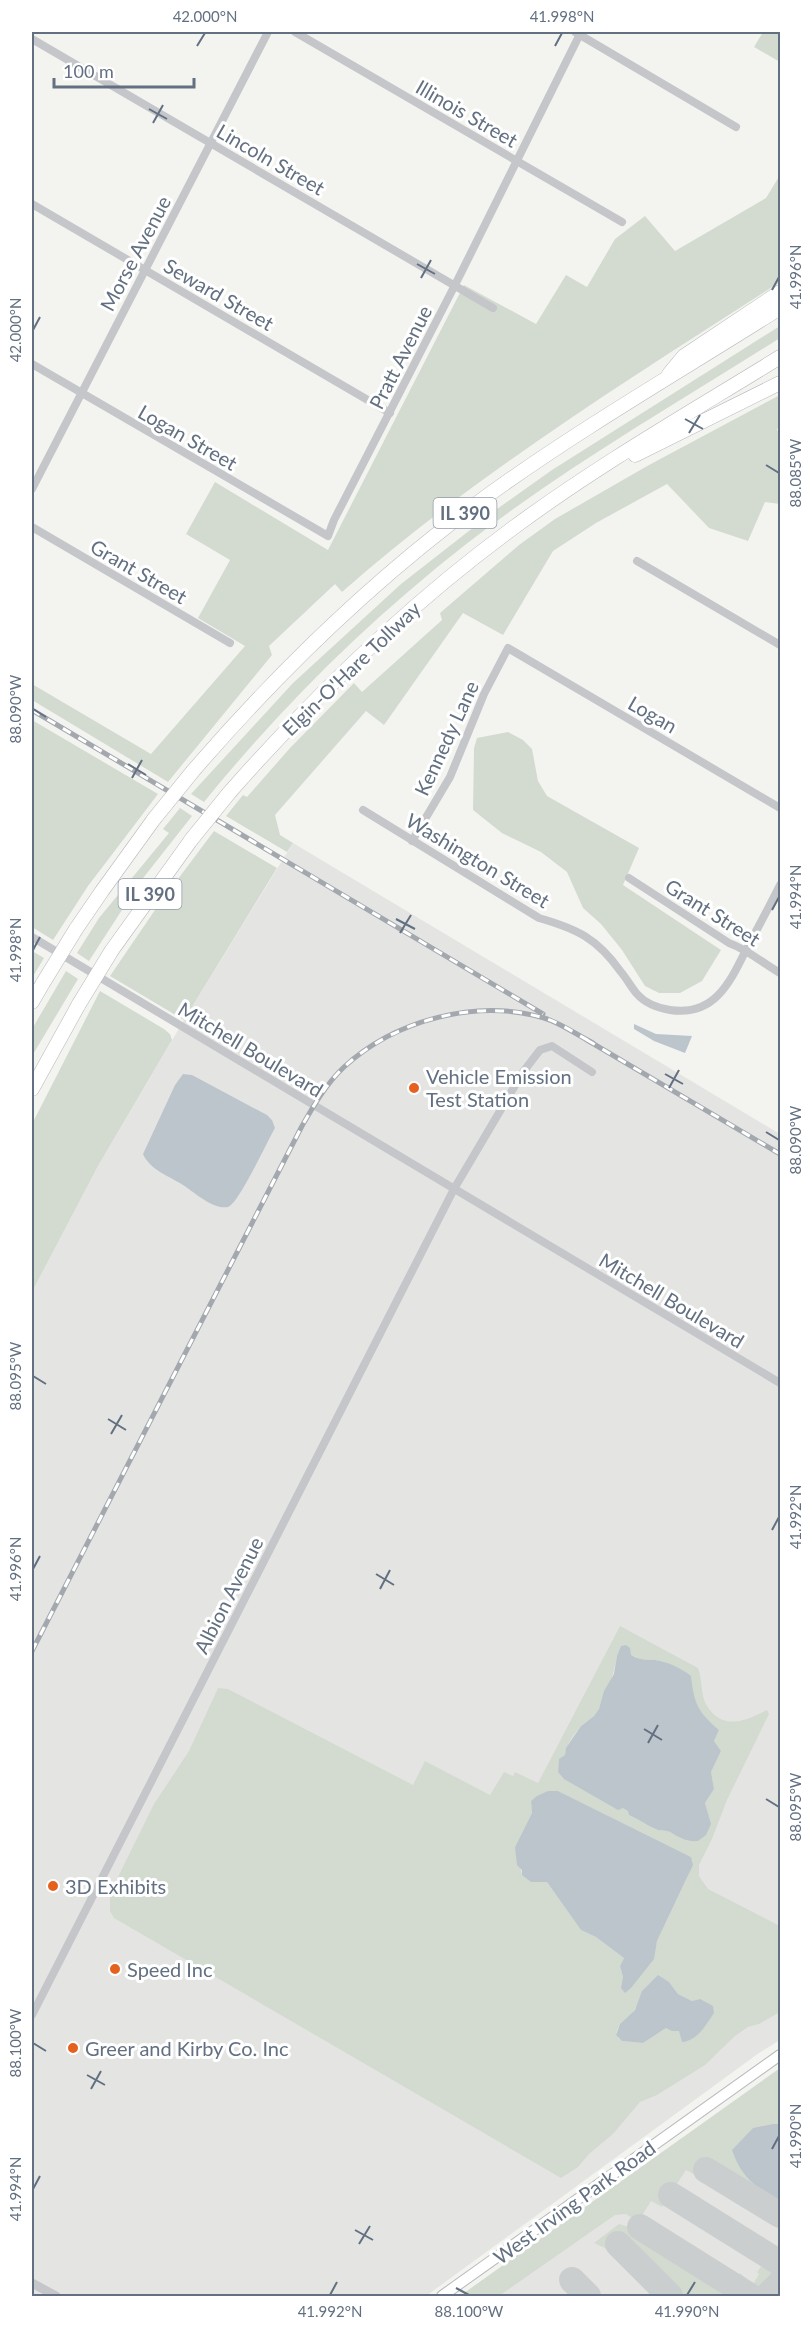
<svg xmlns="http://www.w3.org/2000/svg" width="812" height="2328" font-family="Lato,sans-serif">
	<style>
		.built { fill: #e4e5e3 }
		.green { fill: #d3dbd0; fill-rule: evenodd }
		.water { fill: #bcc5cb }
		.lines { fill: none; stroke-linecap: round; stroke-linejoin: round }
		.taxiway { stroke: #cbcece; stroke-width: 26 }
		.secondary-casing { stroke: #b6b9be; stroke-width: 12 }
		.motorway-casing { stroke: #b6b8bb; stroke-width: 15 }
		.minor { stroke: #c4c6ca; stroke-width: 8 }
		.tertiary { stroke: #c4c6ca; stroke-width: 9 }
		.secondary { stroke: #fff; stroke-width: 10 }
		.motorway { stroke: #fff; stroke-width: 14 }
		.rail-casing { stroke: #a3a8ae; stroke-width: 5 }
		.rail { stroke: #fff; stroke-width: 3; stroke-dasharray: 9; stroke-linecap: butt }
		.motorway-bridge-casing { stroke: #b6b8bb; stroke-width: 15; stroke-linecap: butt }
		.motorway-bridge { stroke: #fff; stroke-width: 14 }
		.ticks { fill: none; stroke: #627081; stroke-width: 2 }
		.poi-dot { fill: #e5611e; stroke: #fff; stroke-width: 2 }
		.labels { text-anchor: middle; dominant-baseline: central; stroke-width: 6; stroke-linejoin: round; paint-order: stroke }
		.shield { fill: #fff; stroke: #919ba7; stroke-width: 1.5 }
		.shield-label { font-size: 18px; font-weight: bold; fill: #627081 }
		.street-label { font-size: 20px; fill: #627081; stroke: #fff }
		.poi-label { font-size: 20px; fill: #627081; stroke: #fff; text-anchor: start }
		.neatline { fill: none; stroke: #627081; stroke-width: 2 }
		.ticks-label { font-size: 15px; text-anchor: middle; fill: #627081 }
	</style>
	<rect width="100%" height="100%" fill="#f3f4ef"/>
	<g class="built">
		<path d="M293 843 780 1134V2040L759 2053 426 2296H32V1292L98 1166 184 1020Z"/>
		<path d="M780 2084V2296H480Z"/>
	</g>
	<g class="green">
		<path d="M763 32H780V62L754 47Z"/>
		<path d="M780 175V282C630 379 477 473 342 592L335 584 269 646 272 655 168 782 32 700V684L151 754 245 646 198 618 230 560 186 534 215 482 328 550 464 285 536 324 566 275 587 287 615 239 645 216 675 251 766 198Z"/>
		<path d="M780 326V338C674 405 564 468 465 545 368 621 282 706 204 802L191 794 293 683 401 584 497 509 552 470Z"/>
		<path d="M780 395V427L777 429 780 437V504L765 502 748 541 709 528 667 484 596 523 553 551 503 635 463 613 384 725 366 711 275 815 280 835 293 843 287 852 226 816 243 795 247 797 290 748 354 683 362 692 442 620 440 613 519 545 555 519 649 465Z"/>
		<path d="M32 720 158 794 88 886 53 940 32 927Z"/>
		<path d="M508 732 523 740 532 749 538 781 547 796 639 848 623 885 721 950 702 981 680 993H659L645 986 622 950 601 924 583 908 567 872 541 852 502 833 473 810 474 748 477 738Z"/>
		<path d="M180 808 192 816 140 882 89 961 77 953 99 918 169 833 163 829Z"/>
		<path d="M214 831 277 868 184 1020 110 976 157 907Z"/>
		<path d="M32 951 44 958 32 978Z"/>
		<path d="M66 971 78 979 32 1056V1029Z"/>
		<path d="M100 991 164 1029 170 1034 172 1040 98 1166 32 1292V1124Z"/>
		<path d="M620 1626 698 1668C703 1680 700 1695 707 1706 723 1731 746 1721 767 1710L769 1714 727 1800 712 1839 699 1865V1876L708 1889 780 1926V2012L759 2024 748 2027 735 2036 705 2065 657 2095 640 2102 613 2134 589 2154 578 2167 561 2178 114 1918 110 1911V1893L154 1804 189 1751 218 1688 228 1689 413 1785 425 1761 490 1795 504 1772 513 1776 515 1772 538 1783ZM631 1655 643 1660H657L694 1700 704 1717 719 1730 714 1741 721 1751 711 1772 714 1789 705 1803 708 1814 690 1841C682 1840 678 1837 673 1833 669 1830 663 1831 659 1830 648 1827 639 1819 629 1815V1811L558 1772 559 1760 565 1755C566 1745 574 1734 581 1726 585 1721 592 1719 596 1714 606 1700 614 1673 617 1656ZM558 1791 691 1857 688 1876 657 1941 653 1959 624 1981 620 1966 624 1958 596 1937 581 1930 547 1882 522 1875 515 1847 532 1813 531 1801ZM653 1981 669 1982 678 1994 692 2001 700 1999 666 2028 643 2043 622 2041 616 2035C617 2022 629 2018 635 2009 643 1997 640 1990 653 1981Z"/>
		<path d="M780 2068V2203L704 2161 695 2175 686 2170 662 2207 651 2201 638 2222 626 2214 615 2215 499 2296H466L464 2293Z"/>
		<path d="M619 2224 629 2227 742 2296H681L622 2236 609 2250 594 2243Z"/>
		<path d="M766 2260 776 2264 780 2273 764 2292 755 2293 736 2281 740 2273 753 2284 759 2274 757 2272Z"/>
	</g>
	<g class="water">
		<path d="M634 1024 656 1034 692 1036 685 1053 654 1041 634 1029Z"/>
		<path d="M183 1074 192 1075 267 1115 272 1120 275 1128C268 1140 238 1205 228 1207 213 1210 194 1192 183 1185 169 1176 150 1170 143 1154L175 1085Z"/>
		<path d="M626 1645 630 1648 631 1655C640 1660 646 1660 655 1660 668 1662 681 1668 691 1676 694 1704 698 1712 719 1730L714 1741 721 1751 711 1772 714 1789 705 1803 711 1824 706 1835 698 1841C686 1842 680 1838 672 1833 668 1830 662 1831 658 1830 647 1826 639 1819 629 1815L628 1811 623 1808 618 1810 564 1779 558 1772 559 1759 565 1755 566 1748 581 1726 594 1716 599 1709 604 1691 614 1674 617 1656 621 1646Z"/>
		<path d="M548 1791H558L691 1857 693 1865 657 1941 654 1959 631 1988 625 1993 621 1988 623 1977 620 1966 624 1958 596 1937 581 1930 547 1882H531L522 1875V1870L517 1865 515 1847 532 1813 531 1801 537 1796Z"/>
		<path d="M658 1975 669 1982 678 1994 692 2001 700 1999 713 2006 714 2013C706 2025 697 2041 682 2042L679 2031H672L666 2028 643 2043 622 2041 616 2035 620 2024 635 2010 642 1991Z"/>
		<path d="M773 2124H780V2201C756 2188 741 2177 732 2150L753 2128Z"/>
	</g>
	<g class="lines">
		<g class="taxiway">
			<path d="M706 2170 780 2215"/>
			<path d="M671 2195 780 2263"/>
			<path d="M640 2227 750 2296"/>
			<path d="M618 2244 670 2296"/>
			<path d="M572 2280 588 2296"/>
			<path d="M767 2296 780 2283"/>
		</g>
		<g class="secondary-casing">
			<path id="secondary" d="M442 2296 780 2055"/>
		</g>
		<g class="motorway-casing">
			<g id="motorway">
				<path d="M669 374 684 356 780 292"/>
				<path d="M635 455 780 383"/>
				<path d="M193 771C281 669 377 576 487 496 581 428 682 370 780 308"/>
				<path d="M229 793C316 694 407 606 513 528 598 465 691 412 780 357"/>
				<path d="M76 929 102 891 154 819"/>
				<path d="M112 950 191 840"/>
				<path d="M32 1002 43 983"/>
				<path d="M32 1089 79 1004"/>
			</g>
		</g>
		<g class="minor">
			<path d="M295 32 622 222"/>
			<path d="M575 32 736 127"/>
			<path d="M32 39 493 308"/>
			<path d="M32 204 390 413"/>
			<path d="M32 364 328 536 334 520 455 285 581 32"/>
			<path d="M32 489 268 32"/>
			<path d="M32 527 230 643"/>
			<path d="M637 561 780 645"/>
			<path d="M363 810 539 918C577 929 597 938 621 972 627 979 631 987 637 994 645 1003 658 1008 670 1010 716 1017 731 980 748 946 759 926 770 905 780 885"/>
			<path d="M412 841 450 777 484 694 508 648 780 808"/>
			<path d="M629 878 729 943C748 950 763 963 780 973"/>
			<path d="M32 937 780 1383"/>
			<path d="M32 2015 454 1189 523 1072 540 1050 552 1046 592 1072"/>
		</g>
		<path class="tertiary" d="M32 2283 56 2296"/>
		<use href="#secondary" class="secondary"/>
		<use href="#motorway" class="motorway"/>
		<g class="rail-casing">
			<g id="rail">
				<path d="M32 710 543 1014"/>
				<path d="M587 1040 780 1154"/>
				<path d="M32 1651 302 1126C314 1105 326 1084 344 1067 395 1020 477 998 544 1018 561 1023 577 1035 593 1043"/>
			</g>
		</g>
		<use href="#rail" class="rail"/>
		<g class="motorway-bridge-casing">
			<g id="motorway-bridge">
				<path d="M154 819 193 771"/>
				<path d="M191 840 229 793"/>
				<path d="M43 983 76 929"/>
				<path d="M79 1004 112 950"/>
			</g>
		</g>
		<use href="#motorway-bridge" class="motorway-bridge"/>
	</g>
	<path class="ticks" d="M197 46 205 33M555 46 562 33M149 109 167 119M153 123 163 105M417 264 435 274M421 278 431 260M772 290 779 277M33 330 40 317M685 419 703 429M689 433 700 415M766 465 779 473M33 709 46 717M128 764 146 775M132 778 142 760M772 910 779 897M396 919 415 929M400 933 411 915M33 950 40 937M665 1074 683 1084M669 1088 679 1070M766 1132 779 1140M33 1376 46 1384M108 1419 126 1430M111 1434 122 1415M772 1530 779 1517M33 1569 40 1556M376 1574 394 1585M380 1589 390 1570M644 1729 662 1740M648 1743 658 1725M766 1799 779 1807M33 2043 46 2051M87 2075 105 2085M91 2089 101 2071M772 2149 779 2136M33 2189 40 2176M355 2230 373 2240M359 2244 370 2226M456 2288 469 2295M330 2295 337 2282M687 2295 695 2282"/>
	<g class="poi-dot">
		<circle cx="414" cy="1088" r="6"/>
		<circle cx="53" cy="1886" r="6"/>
		<circle cx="115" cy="1969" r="6"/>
		<circle cx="73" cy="2048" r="6"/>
	</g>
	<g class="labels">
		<g class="shield">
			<rect x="433.5" y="498" width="63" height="30" rx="4.5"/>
			<rect x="118.5" y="879" width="63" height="30" rx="4.5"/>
		</g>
		<g class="shield-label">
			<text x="465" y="513">IL 390</text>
			<text x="150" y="894">IL 390</text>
		</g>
		<g class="street-label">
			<text transform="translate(467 113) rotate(30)">Illinois Street</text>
			<text transform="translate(271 159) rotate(30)">Lincoln Street</text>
			<text transform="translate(135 253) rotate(-62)">Morse Avenue</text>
			<text transform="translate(219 294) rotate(30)">Seward Street</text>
			<text transform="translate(400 357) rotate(-63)">Pratt Avenue</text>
			<text transform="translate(188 437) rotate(30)">Logan Street</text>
			<text transform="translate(139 571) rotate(30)">Grant Street</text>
			<text transform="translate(351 668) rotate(-44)">Elgin-O'Hare Tollway</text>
			<text transform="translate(653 714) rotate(30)">Logan</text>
			<text transform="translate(446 738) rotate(-65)">Kennedy Lane</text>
			<text transform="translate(478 860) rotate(31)">Washington Street</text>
			<text transform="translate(713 912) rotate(32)">Grant Street</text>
			<text transform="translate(251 1049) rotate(31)">Mitchell Boulevard</text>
			<text transform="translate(672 1300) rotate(31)">Mitchell Boulevard</text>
			<text transform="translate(228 1595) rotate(-63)">Albion Avenue</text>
			<text transform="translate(574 2202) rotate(-36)">West Irving Park Road</text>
		</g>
		<g class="poi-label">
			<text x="426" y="1076">Vehicle Emission<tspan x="426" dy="23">Test Station</tspan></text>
			<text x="65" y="1886">3D Exhibits</text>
			<text x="127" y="1969">Speed Inc</text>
			<text x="85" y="2048">Greer and Kirby Co. Inc</text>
		</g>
	</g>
	<rect width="812" height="2328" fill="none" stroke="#ffffff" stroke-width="66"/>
	<path d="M54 78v9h140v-9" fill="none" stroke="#627081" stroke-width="3"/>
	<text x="63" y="78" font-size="18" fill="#627081" stroke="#ffffff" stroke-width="4.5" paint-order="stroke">100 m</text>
	<rect x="33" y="33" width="746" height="2262" class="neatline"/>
	<g class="ticks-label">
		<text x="205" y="22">42.000°N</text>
		<text x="562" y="22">41.998°N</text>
		<text transform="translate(796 277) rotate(-90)" y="5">41.996°N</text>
		<text transform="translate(16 330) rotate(-90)" y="5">42.000°N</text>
		<text transform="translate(796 473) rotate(-90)" y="5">88.085°W</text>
		<text transform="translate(16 709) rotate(-90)" y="5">88.090°W</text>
		<text transform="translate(796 897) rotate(-90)" y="5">41.994°N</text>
		<text transform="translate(16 950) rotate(-90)" y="5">41.998°N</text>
		<text transform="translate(796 1140) rotate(-90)" y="5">88.090°W</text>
		<text transform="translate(16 1376) rotate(-90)" y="5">88.095°W</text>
		<text transform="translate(796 1517) rotate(-90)" y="5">41.992°N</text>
		<text transform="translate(16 1569) rotate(-90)" y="5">41.996°N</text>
		<text transform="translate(796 1807) rotate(-90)" y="5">88.095°W</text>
		<text transform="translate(16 2043) rotate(-90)" y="5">88.100°W</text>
		<text transform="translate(796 2136) rotate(-90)" y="5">41.990°N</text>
		<text transform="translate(16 2189) rotate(-90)" y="5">41.994°N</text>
		<text x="330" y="2317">41.992°N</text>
		<text x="469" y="2317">88.100°W</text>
		<text x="687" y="2317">41.990°N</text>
	</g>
</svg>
